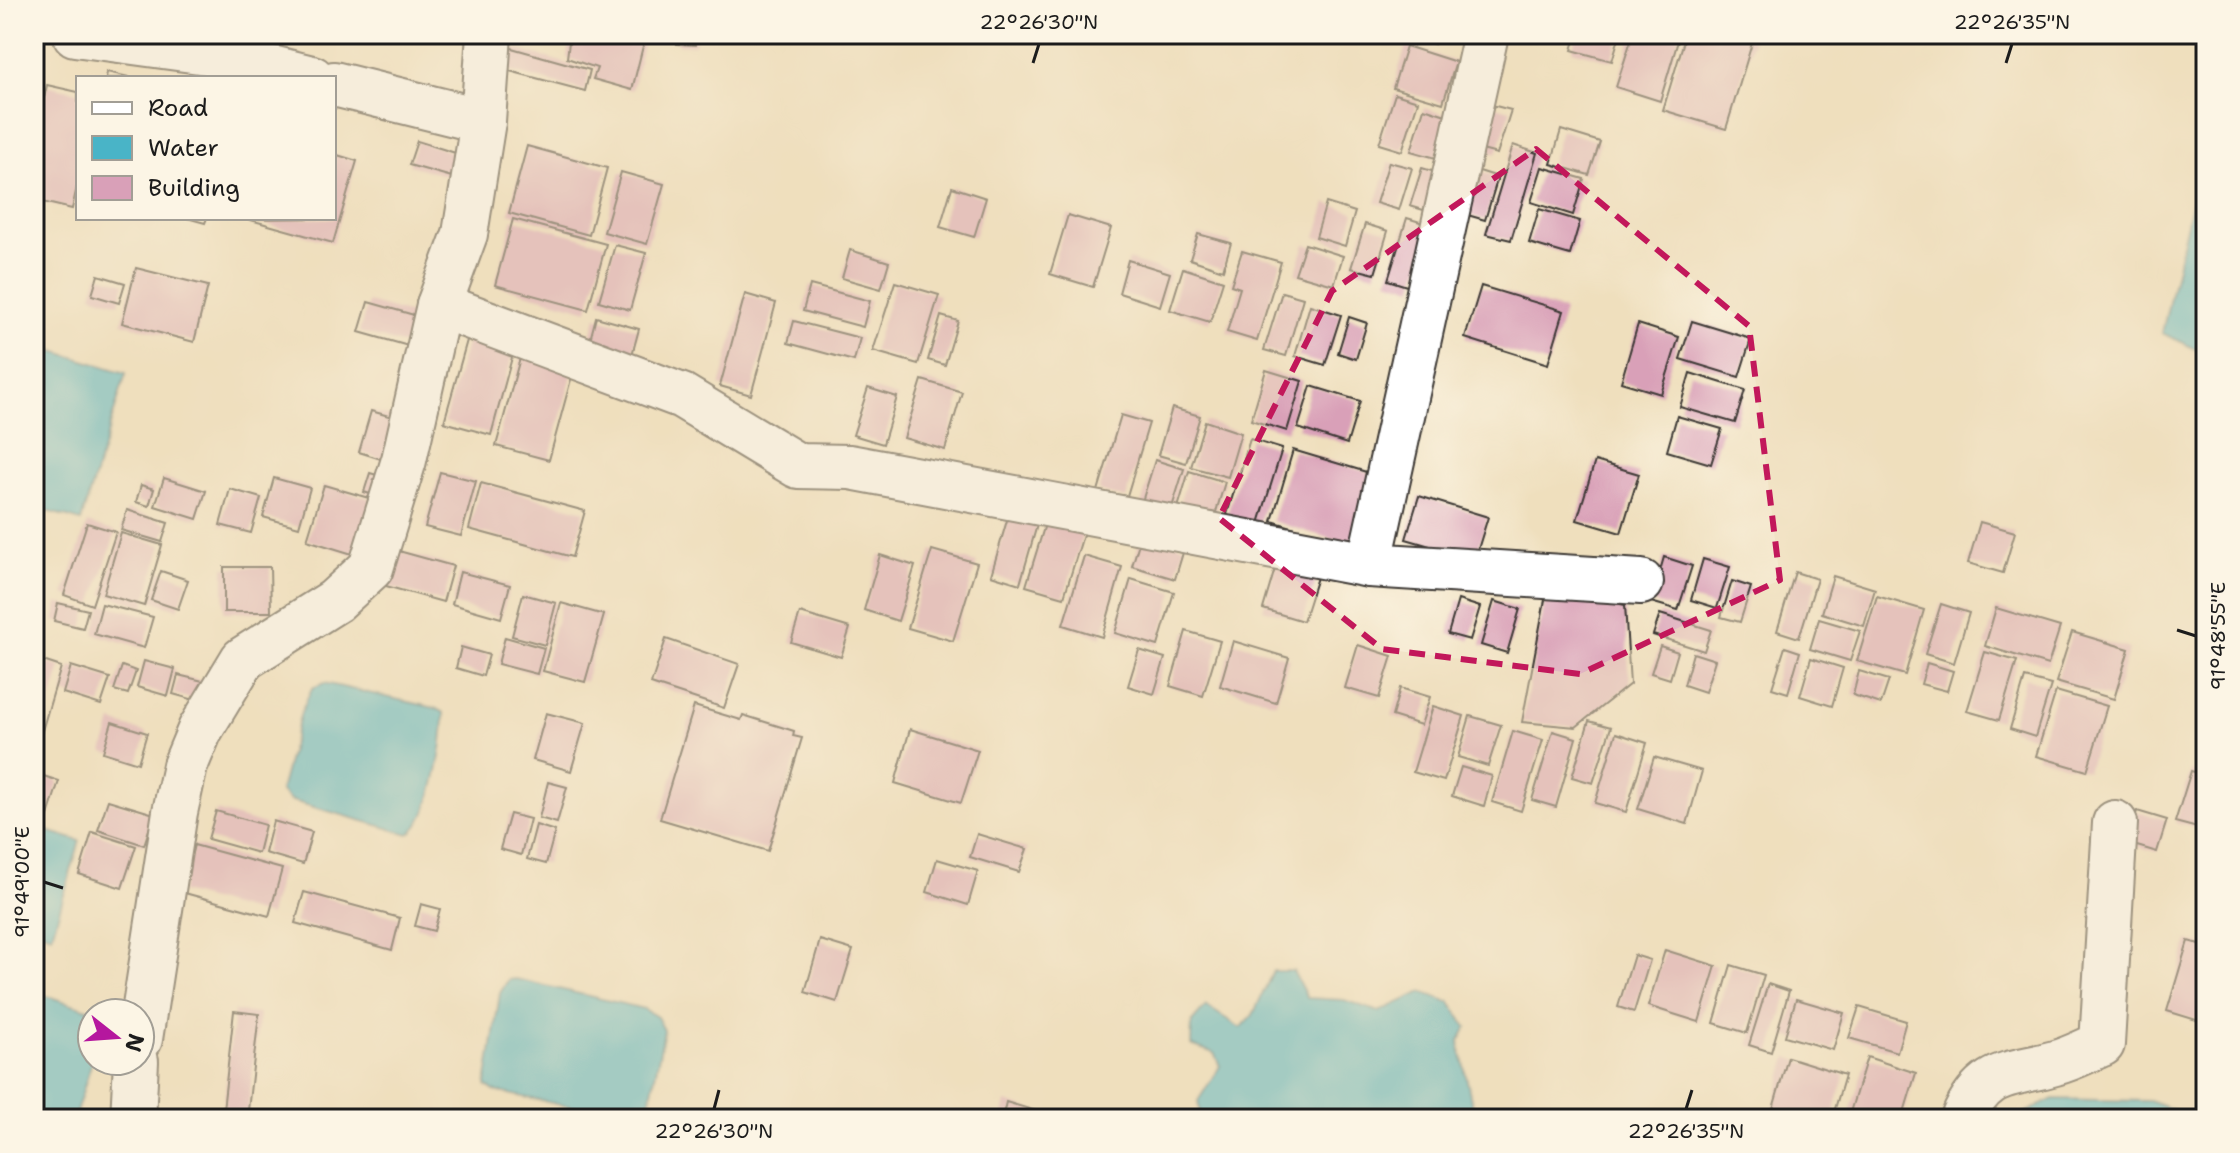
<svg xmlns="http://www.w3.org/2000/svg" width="2240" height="1153" font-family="'Shantell Sans',sans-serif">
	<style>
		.water { fill: #49b4c7; stroke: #326872; stroke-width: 2 }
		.building { fill: #d9a0b8 }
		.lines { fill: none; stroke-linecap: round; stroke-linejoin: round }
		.minor-casing { stroke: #3c3934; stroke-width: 48 }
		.minor { stroke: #fff; stroke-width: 44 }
		.marked { fill: none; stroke: #c2185b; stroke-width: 6; stroke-dasharray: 16 10; stroke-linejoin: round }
		.ticks { fill: none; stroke: #1c1c1c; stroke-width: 3 }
		.neatline { fill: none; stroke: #1c1c1c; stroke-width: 3 }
		.ticks-label { font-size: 20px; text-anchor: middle; fill: #1c1c1c }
	</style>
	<rect width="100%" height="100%" fill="#fcf5e5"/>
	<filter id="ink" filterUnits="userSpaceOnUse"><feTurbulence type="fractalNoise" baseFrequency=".0125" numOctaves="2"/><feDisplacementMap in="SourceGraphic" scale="16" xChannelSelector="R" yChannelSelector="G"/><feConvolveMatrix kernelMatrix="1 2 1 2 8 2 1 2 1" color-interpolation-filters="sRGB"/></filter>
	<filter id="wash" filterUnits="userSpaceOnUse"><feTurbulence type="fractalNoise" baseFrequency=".006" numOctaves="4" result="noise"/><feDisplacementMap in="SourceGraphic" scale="32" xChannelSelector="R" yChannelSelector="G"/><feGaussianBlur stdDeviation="1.8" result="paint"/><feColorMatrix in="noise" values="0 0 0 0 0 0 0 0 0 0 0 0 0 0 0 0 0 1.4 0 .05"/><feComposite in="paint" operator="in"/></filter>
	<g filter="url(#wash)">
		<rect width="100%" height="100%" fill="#efdfbd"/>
		<g class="water">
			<path d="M2193 196 2206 197V354L2162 333Z"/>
			<path d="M34 345 126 373 81 521 34 507Z"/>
			<path d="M324 683 435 708 444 713C444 741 433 819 409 834L289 800 280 791 301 712 312 688Z"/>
			<path d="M34 827 80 841 52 935 34 929Z"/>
			<path d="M1273 971H1293L1307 998 1344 1000 1379 1012 1422 992 1450 1002 1467 1027 1459 1042 1475 1119H1201L1198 1101 1220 1066 1214 1053 1191 1045 1192 1022 1206 1006 1241 1028 1253 1015Z"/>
			<path d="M516 979 644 1009 657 1017 664 1030 647 1117 631 1119 494 1091 486 1085 500 993 508 980Z"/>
			<path d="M34 992 101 1013H92V1061L74 1119H34Z"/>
			<path d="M2053 1099 2149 1101 2199 1119H2013Z"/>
		</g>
		<g id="blocks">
			<g class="building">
				<path d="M570 34H646L632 90 593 79 597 68 567 58Z"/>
				<path d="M678 34H696L695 45 677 44Z"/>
				<path d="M1404 34H1437L1434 44Z"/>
				<path d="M1577 34H1620L1612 61 1572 50Z"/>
				<path d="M1633 34H1680L1660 101 1616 87Z"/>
				<path d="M1686 34H1733L1753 40 1726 129 1663 110Z"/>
				<path d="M1406 46 1456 62 1443 103 1393 88Z"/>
				<path d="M508 47 590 70 585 91 502 69Z"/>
				<path d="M107 72 129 77V78H106Z"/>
				<path d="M47 85 78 92V182L72 209 34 200V143Z"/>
				<path d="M1395 94 1418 101 1402 151 1379 144Z"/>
				<path d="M1480 102 1511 110 1497 154 1467 146Z"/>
				<path d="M1424 108 1449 116 1436 158 1411 151Z"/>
				<path d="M1561 130 1600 142 1589 175 1551 164Z"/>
				<path d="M417 141 465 156 459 179 409 165Z"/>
				<path d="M1513 145 1537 153 1511 240 1486 234Z"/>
				<path d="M527 146 607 168 589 235 509 213Z"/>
				<path d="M334 154 357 161 333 243 247 219 334 218Z"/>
				<path d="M1389 162 1412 168 1399 210 1376 203Z"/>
				<path d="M1542 167 1584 179 1573 215 1531 202Z"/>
				<path d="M1422 168 1438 173 1427 211 1410 206Z"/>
				<path d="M1470 168 1498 177 1485 220 1457 212Z"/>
				<path d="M621 172 664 184 647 244 604 232Z"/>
				<path d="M952 187 986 198 974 237 940 227Z"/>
				<path d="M1326 203 1355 212 1345 246 1316 237Z"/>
				<path d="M1539 209 1580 221 1570 255 1529 243Z"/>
				<path d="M1068 215 1111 228 1093 287 1050 274Z"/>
				<path d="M187 218H207L205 223Z"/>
				<path d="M1407 218 1433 226 1413 288 1388 280Z"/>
				<path d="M513 219 606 244 588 310 495 285Z"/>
				<path d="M1365 224 1388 231 1375 274 1351 268Z"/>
				<path d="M1198 234 1231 243 1223 270 1190 259Z"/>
				<path d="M1305 244 1343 256 1334 285 1295 274Z"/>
				<path d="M615 245 646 253 630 310 599 301Z"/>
				<path d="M850 250 889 262 881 289 842 278Z"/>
				<path d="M1242 251 1281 262 1257 341 1227 332 1240 288 1231 285Z"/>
				<path d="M1128 260 1170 273 1160 306 1119 293Z"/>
				<path d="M136 268 208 286 194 342 122 323Z"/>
				<path d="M1183 268 1223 281 1210 322 1170 310Z"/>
				<path d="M98 275 125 283 119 303 92 295Z"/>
				<path d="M895 282 939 295 918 364 873 351Z"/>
				<path d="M810 285 870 301 863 327 803 311Z"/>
				<path d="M1481 286 1564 311 1548 364 1465 338Z"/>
				<path d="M1282 292 1303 298 1286 356 1264 350Z"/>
				<path d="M745 294 776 303 751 395 720 386Z"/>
				<path d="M368 302 421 317 412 347 359 332Z"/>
				<path d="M1310 305 1341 315 1325 365 1295 356Z"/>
				<path d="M941 316 958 321 945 365 928 360Z"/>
				<path d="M596 317 639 329 629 366 586 355Z"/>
				<path d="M1349 317 1367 323 1356 359 1338 353Z"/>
				<path d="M794 321 860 338 854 361 788 343Z"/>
				<path d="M1692 321 1751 339 1739 377 1680 359Z"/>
				<path d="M1638 324 1679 337 1661 394 1621 382Z"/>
				<path d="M471 326 517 339 491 435 444 422Z"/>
				<path d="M523 347 576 361 549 460 496 446Z"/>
				<path d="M1266 370 1302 381 1287 431 1251 420Z"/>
				<path d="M1690 373 1745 390 1735 423 1680 407Z"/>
				<path d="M922 380 962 392 945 450 904 438Z"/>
				<path d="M1311 386 1360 401 1347 444 1298 428Z"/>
				<path d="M868 388 897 397 883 444 853 435Z"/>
				<path d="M1172 408 1200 416 1186 463 1158 455Z"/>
				<path d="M371 411 396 418 384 460 359 452Z"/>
				<path d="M1121 415 1149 423 1126 499 1098 491Z"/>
				<path d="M1677 416 1722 429 1711 464 1667 451Z"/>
				<path d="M1205 421 1241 433 1228 477 1191 467Z"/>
				<path d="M1250 439 1282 449 1257 530 1225 521Z"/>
				<path d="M1293 450 1373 474 1351 545 1272 521Z"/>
				<path d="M1155 460 1184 469 1169 517 1140 508Z"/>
				<path d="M1595 461 1639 474 1621 533 1577 520Z"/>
				<path d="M1189 471 1225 482 1213 522 1177 511Z"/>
				<path d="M440 472 476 481 461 536 425 527Z"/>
				<path d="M370 473 384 477 379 497 364 492Z"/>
				<path d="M164 478 206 491 197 519 155 506Z"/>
				<path d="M274 478 310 488 299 527 263 517Z"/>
				<path d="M481 483 585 511 572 557 469 529Z"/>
				<path d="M141 485 154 489 149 506 136 502Z"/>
				<path d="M324 485 379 501 362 557 307 540Z"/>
				<path d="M230 489 261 498 251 533 220 525Z"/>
				<path d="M1419 496 1488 517 1475 559 1406 539Z"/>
				<path d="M1050 508 1088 519 1064 597 1026 586Z"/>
				<path d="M127 510 168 523 162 542 121 530Z"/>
				<path d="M1008 517 1037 525 1020 584 991 575Z"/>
				<path d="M1980 522 2015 532 2003 573 1968 563Z"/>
				<path d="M87 523 116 532 92 605 64 595Z"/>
				<path d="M121 533 162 545 144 606 103 594Z"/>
				<path d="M1142 533 1185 546 1175 579 1132 566Z"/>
				<path d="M395 550 453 566 443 602 386 586Z"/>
				<path d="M932 550 977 563 953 641 908 628Z"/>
				<path d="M880 555 915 566 898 621 864 610Z"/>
				<path d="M1084 556 1122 567 1102 637 1063 625Z"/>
				<path d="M1664 557 1692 566 1678 610 1651 602Z"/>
				<path d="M1703 559 1730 567 1717 608 1691 600Z"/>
				<path d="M1277 562 1318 574 1303 621 1263 609Z"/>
				<path d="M224 567H270L271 612H224Z"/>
				<path d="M161 571 188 580 178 609 151 600Z"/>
				<path d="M460 572 510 585 501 618 452 604Z"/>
				<path d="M1795 572 1817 579 1799 638 1777 631Z"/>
				<path d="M1833 576 1875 589 1864 626 1822 613Z"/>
				<path d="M1131 579 1174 592 1158 646 1115 633Z"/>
				<path d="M1732 581 1751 587 1740 622 1721 617Z"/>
				<path d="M1547 589 1625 605 1630 684 1576 727 1522 722Z"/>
				<path d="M523 594 556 603 545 645 512 636Z"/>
				<path d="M1877 596 1924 610 1905 675 1857 661Z"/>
				<path d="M1458 600 1480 607 1470 640 1448 634Z"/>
				<path d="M1494 601 1520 609 1507 653 1481 645Z"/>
				<path d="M58 603 88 610 83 628 54 621Z"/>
				<path d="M561 603 604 615 585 682 543 671Z"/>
				<path d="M102 604 153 617 144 648 94 634Z"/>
				<path d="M1941 604 1969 613 1954 663 1925 654Z"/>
				<path d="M1996 608 2060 627 2048 665 1985 646Z"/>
				<path d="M800 613 850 628 841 657 791 642Z"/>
				<path d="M1660 614 1711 630 1704 651 1653 635Z"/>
				<path d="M1819 619 1860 631 1850 661 1810 649Z"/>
				<path d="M1186 631 1220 641 1203 696 1170 686Z"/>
				<path d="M2072 632 2129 649 2114 699 2056 682Z"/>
				<path d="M505 637 544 648 537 674 498 664Z"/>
				<path d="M666 639 739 664 724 708 651 684Z"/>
				<path d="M1233 641 1289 658 1276 703 1220 686Z"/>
				<path d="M1358 645 1392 656 1379 698 1345 688Z"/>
				<path d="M1660 646 1678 652 1670 679 1651 673Z"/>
				<path d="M461 647 489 655 483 676 456 668Z"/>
				<path d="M1785 647 1800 652 1788 693 1772 688Z"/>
				<path d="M1139 650 1165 658 1154 694 1128 686Z"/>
				<path d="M1985 652 2017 661 1999 720 1967 711Z"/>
				<path d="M1693 653 1715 660 1705 692 1684 685Z"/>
				<path d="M34 658 61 667 41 734 34 732Z"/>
				<path d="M1811 658 1843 668 1832 706 1800 696Z"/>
				<path d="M144 661 175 669 168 696 137 687Z"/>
				<path d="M1927 663 1953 671 1947 691 1921 684Z"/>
				<path d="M71 666 110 678 101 705 63 693Z"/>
				<path d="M122 666 136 671 128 694 114 690Z"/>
				<path d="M1859 671 1889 680 1881 704 1853 695Z"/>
				<path d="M178 675 203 681 198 701 173 694Z"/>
				<path d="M2025 678 2051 685 2035 737 2010 729Z"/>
				<path d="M1400 688 1430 697 1421 725 1392 716Z"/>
				<path d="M2056 691 2107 706 2087 771 2036 756Z"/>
				<path d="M694 706 741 720 743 715 794 731 793 736 802 738 768 851 660 819Z"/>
				<path d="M1433 706 1464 716 1444 781 1413 772Z"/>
				<path d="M546 713 585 723 571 771 533 760Z"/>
				<path d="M1470 716 1501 725 1488 766 1458 757Z"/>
				<path d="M1589 721 1611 727 1593 783 1572 777Z"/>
				<path d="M112 722 147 733 138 763 103 752Z"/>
				<path d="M910 729 978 750 961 803 895 783Z"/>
				<path d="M1513 731 1543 740 1521 811 1492 802Z"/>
				<path d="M1553 731 1576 738 1556 807 1532 800Z"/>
				<path d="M1616 733 1647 743 1626 812 1595 803Z"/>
				<path d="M1654 757 1702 771 1687 824 1638 809Z"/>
				<path d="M1461 767 1492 776 1484 806 1452 796Z"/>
				<path d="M2191 771 2206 775 2205 830 2175 822Z"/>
				<path d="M34 773 59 781 45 825 34 821Z"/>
				<path d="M548 782 567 787 557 823 539 818Z"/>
				<path d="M108 800 154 814 144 845 98 830Z"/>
				<path d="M216 811 265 825 258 853 208 839Z"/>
				<path d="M2137 811 2167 820 2157 852 2127 843Z"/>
				<path d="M510 814 530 819 521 855 500 849Z"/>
				<path d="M273 821 312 832 303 864 265 853Z"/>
				<path d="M536 825 555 831 546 864 527 859Z"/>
				<path d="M92 832 136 846 122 888 79 874Z"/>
				<path d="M977 834 1027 849 1019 872 970 857Z"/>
				<path d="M194 845 282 869 269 916 181 892Z"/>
				<path d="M937 859 978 871 968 905 927 892Z"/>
				<path d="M304 892 400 918 392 950 295 923Z"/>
				<path d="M421 904 440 909 434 931 415 926Z"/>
				<path d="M820 940 853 950 837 1002 805 992Z"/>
				<path d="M2188 941 2206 946V1023L2167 1011Z"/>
				<path d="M1665 950 1716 966 1699 1022 1648 1006Z"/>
				<path d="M1634 955 1650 960 1634 1012 1618 1007Z"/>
				<path d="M1731 965 1764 975 1747 1033 1714 1023Z"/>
				<path d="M1768 984 1789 991 1771 1052 1749 1045Z"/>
				<path d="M1796 999 1844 1013 1833 1050 1785 1036Z"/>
				<path d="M1859 1007 1906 1021 1897 1052 1849 1038Z"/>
				<path d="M234 1011 259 1014 247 1119H222Z"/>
				<path d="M1788 1057 1845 1075 1832 1119H1770Z"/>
				<path d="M1867 1057 1916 1073 1902 1119H1848Z"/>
				<path d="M1006 1102 1059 1118V1119H1002Z"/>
				<path d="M437 1110 465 1118V1119H434Z"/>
			</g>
		</g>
	</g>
	<g filter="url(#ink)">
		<use href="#blocks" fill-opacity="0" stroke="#3c3934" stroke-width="2"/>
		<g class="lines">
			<g class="minor-casing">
				<g id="minor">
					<path d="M75 34 207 52 312 78"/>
					<path d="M334 84 483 121"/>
					<path d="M439 305 682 396 798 466 850 467 1369 565 1486 34"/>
					<path d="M1369 565 1641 582"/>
					<path d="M140 1039 175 812 185 766 200 730 243 659 335 601 371 568 404 460 439 305 465 234 483 121 489 34"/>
					<path d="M133 1119 136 1061"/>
					<path d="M1963 1119C1984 1069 2009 1076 2055 1063 2071 1059 2087 1050 2102 1044L2115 823"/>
				</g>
			</g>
			<use href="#minor" class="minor"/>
		</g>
	</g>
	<path d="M0 0H2240V1153H0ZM1536 149 1749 326 1780 580 1580 674 1382 649 1219 518 1332 291Z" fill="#efdfbd" fill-opacity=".55" fill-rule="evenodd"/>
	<path class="marked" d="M1536 149 1749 326 1780 580 1580 674 1382 649 1219 518 1332 291Z"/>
	<path class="ticks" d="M1033 63 1039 44M2006 63 2012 44M2177 630 2196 636M44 882 63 888M714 1109 719 1090M1686 1109 1692 1090"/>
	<rect width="2240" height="1153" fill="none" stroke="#fcf5e5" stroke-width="88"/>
	<rect x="76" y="76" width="260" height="144" fill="#fcf5e5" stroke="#a29e95" stroke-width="2"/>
	<rect x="92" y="102" width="40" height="12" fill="#ffffff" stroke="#a29e95" stroke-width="2"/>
	<text x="148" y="116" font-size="24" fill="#1c1c1c">Road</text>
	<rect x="92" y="136" width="40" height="24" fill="#49b4c7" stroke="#a29e95" stroke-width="2"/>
	<text x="148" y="156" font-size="24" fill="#1c1c1c">Water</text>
	<rect x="92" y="176" width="40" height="24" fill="#d9a0b8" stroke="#a29e95" stroke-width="2"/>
	<text x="148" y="196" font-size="24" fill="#1c1c1c">Building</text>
	<g transform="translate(116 1037) rotate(107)"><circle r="38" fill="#fcf5e5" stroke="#a29e95" stroke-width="2"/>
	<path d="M0-6L14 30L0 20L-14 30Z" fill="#b5179e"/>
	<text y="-12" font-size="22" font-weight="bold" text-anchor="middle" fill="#1c1c1c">N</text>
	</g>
	<rect x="44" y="44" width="2152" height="1065" class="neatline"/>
	<g class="ticks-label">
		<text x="1039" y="29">22°26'30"N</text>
		<text x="2012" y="29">22°26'35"N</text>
		<text transform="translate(2218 636) rotate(-90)" y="7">91°48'55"E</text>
		<text transform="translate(22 882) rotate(-90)" y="7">91°49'00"E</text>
		<text x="714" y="1138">22°26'30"N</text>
		<text x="1686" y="1138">22°26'35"N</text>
	</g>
</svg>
